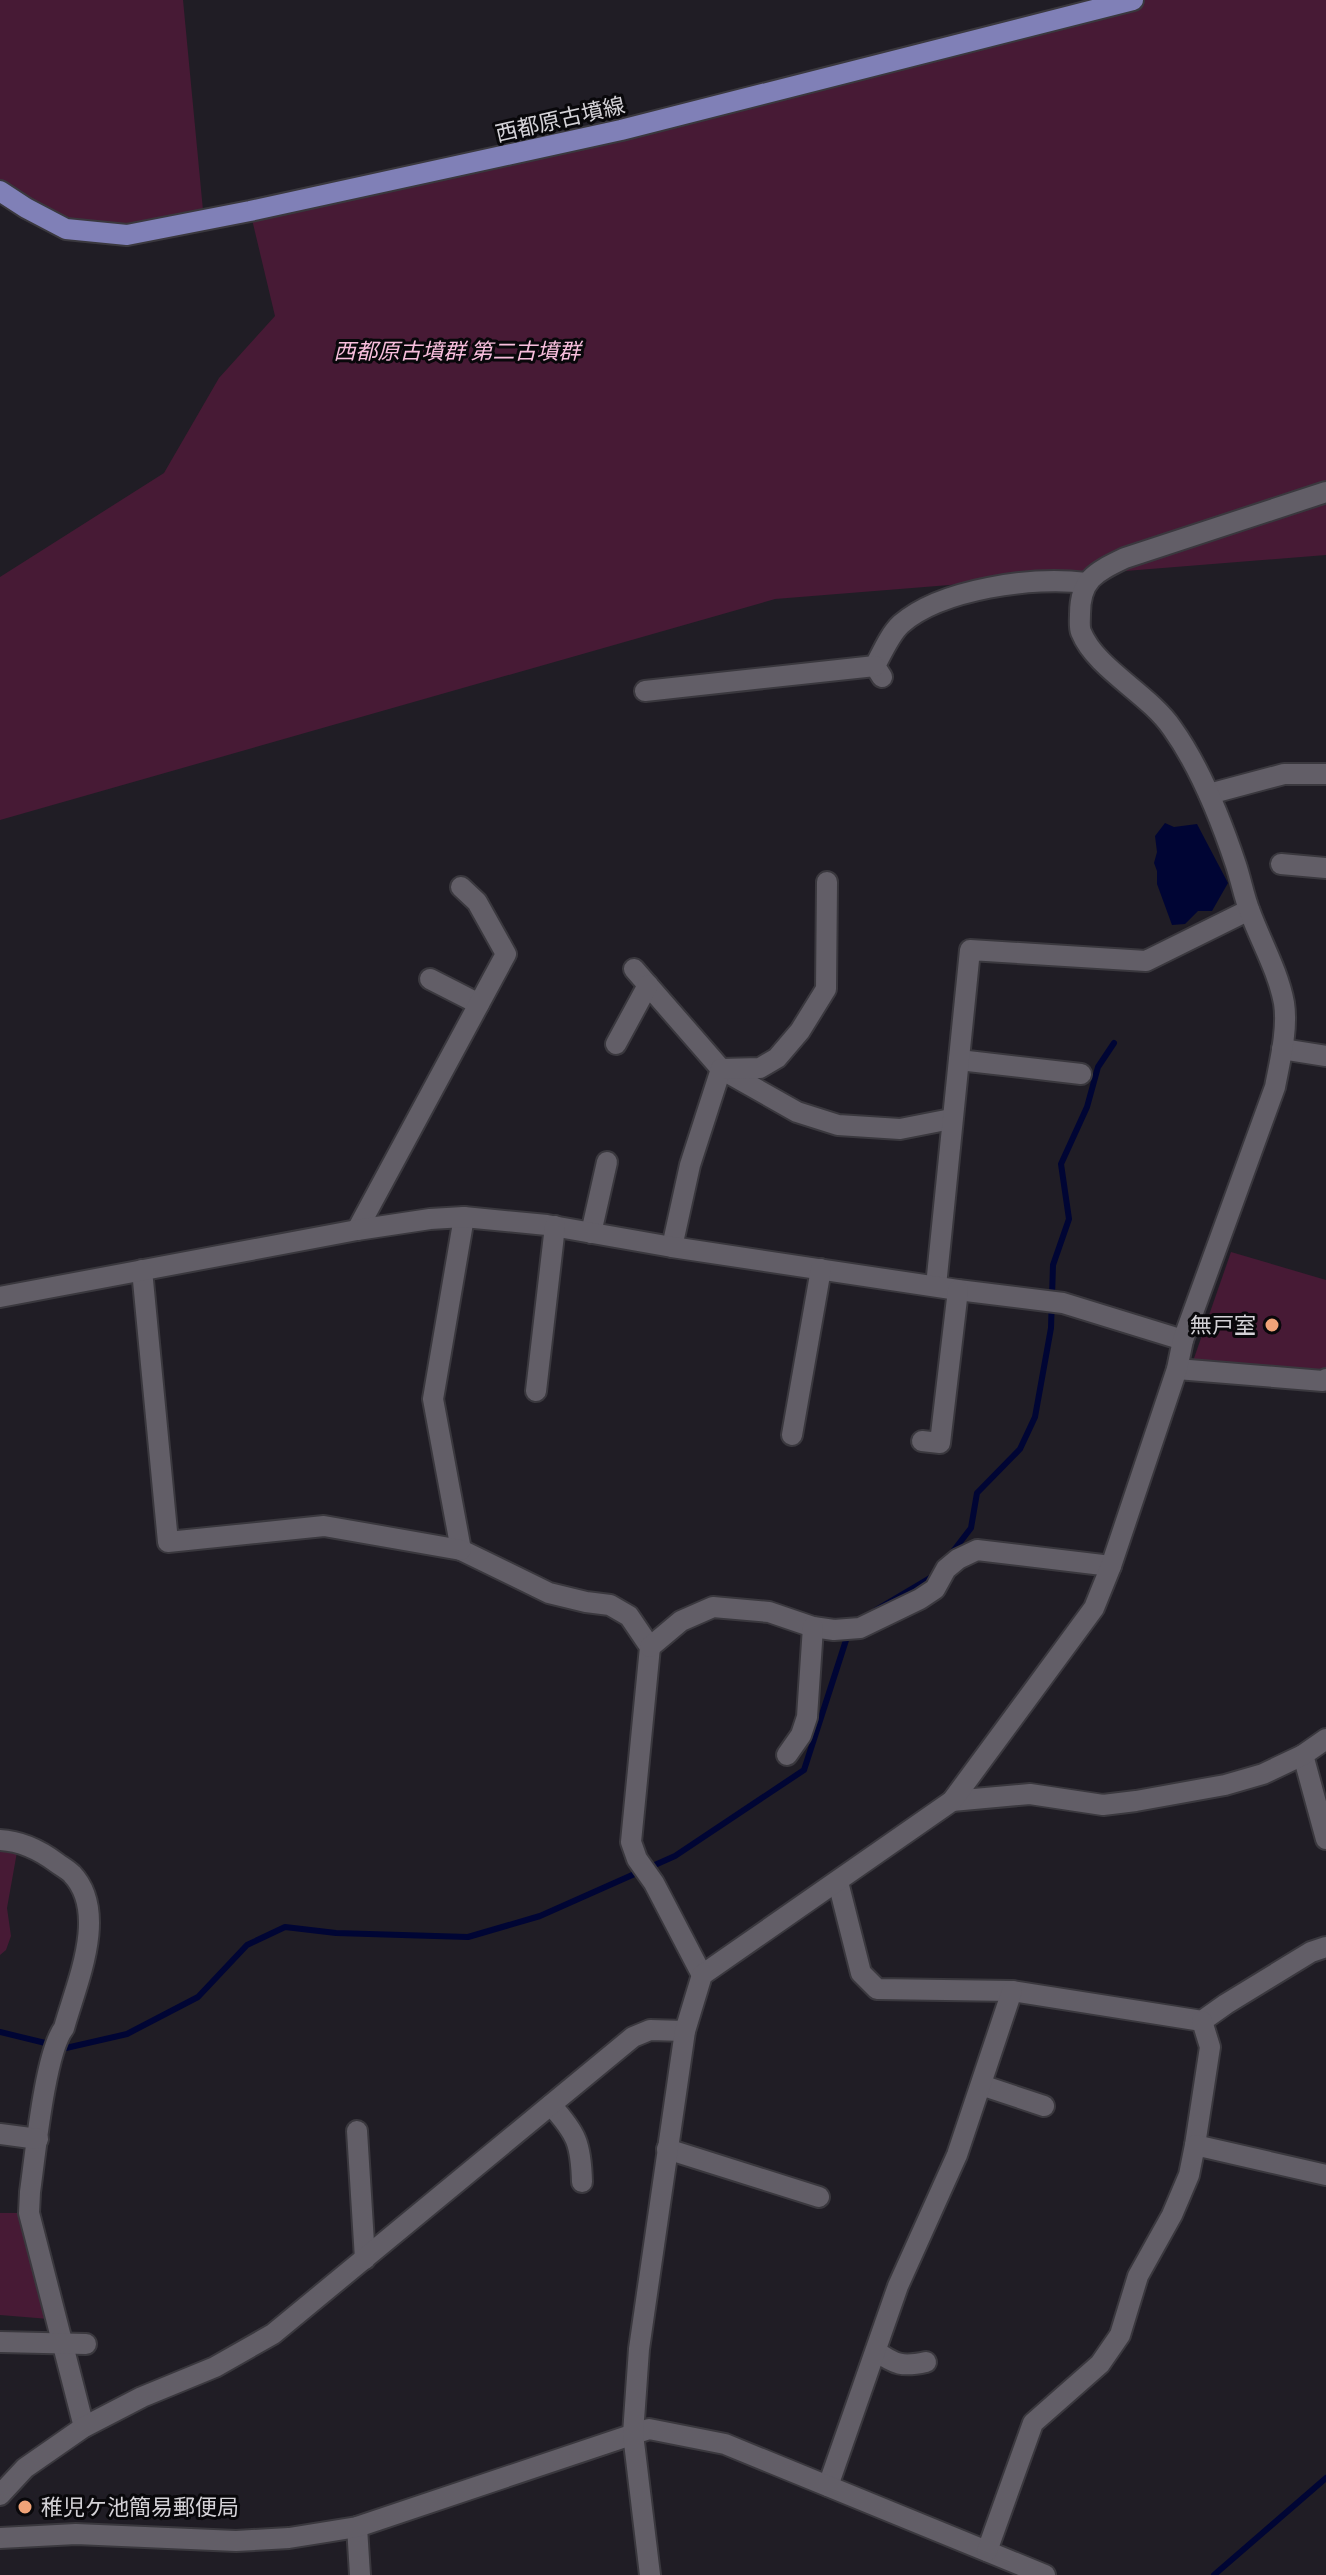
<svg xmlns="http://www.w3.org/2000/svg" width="1326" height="2575" font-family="Merriweather,'Noto Sans JP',serif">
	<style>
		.green { fill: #471a35 }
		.water { fill: #000534 }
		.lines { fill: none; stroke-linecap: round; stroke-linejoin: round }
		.stream { stroke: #000534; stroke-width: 6 }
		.minor-casing { stroke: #3a383e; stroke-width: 24 }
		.major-casing { stroke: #3a383e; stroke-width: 24 }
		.minor { stroke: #625e67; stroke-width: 20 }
		.major { stroke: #8080b7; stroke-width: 20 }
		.poi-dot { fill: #f0a378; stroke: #09080b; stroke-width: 3 }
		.labels { text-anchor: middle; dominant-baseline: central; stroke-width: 6; stroke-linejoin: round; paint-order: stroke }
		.street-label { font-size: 22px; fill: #d4d2d7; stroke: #09080b }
		.park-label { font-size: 22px; font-style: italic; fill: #f7bedc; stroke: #09080b }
		.poi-label { font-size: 22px; fill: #d4d2d7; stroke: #09080b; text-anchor: end }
	</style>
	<rect width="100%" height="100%" fill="#201d25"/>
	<g class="green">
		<path d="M0 0H183L204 221 66 229 0 191Z"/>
		<path d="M1133 0H1326V555L775 599 0 820V577L164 473 219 378 275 316 250 211Z"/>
		<path d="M1231 1252 1326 1280V1372L1192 1364Z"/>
		<path d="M0 1851 17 1852 7 1908 11 1936 6 1950 0 1955Z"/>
		<path d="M0 2213H29L49 2319 0 2315Z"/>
	</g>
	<path class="water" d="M1165 823 1174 827 1197 824 1228 883 1212 911H1198L1185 924 1172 925 1157 884V871L1154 863 1157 852 1155 836Z"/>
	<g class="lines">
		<g class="stream">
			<path d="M951 1554 971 1528 977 1493 1020 1449 1035 1417 1051 1328 1053 1265 1069 1219 1061 1164 1087 1107 1098 1067 1114 1043"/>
			<path d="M876 1610 935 1575"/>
			<path d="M0 2032 66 2048 127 2034 198 1997 247 1945 285 1927 336 1933 468 1937 540 1916 675 1856 804 1770 848 1634"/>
			<path d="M1214 2575 1326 2478"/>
		</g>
		<g class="minor-casing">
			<g id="minor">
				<path d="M882 677 875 666C882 653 890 634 901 624 941 589 1034 576 1086 583"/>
				<path d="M645 691 875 666"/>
				<path d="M1209 794 1284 774H1326"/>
				<path d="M1281 864 1326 868"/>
				<path d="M634 969 721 1069 797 1112 838 1125 900 1129 951 1119"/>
				<path d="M430 979 479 1004"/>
				<path d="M616 1044 648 985"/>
				<path d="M1282 1049 1326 1056"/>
				<path d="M959 1060 1081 1074"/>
				<path d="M464 1217 433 1399 461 1550 549 1593 586 1602 610 1605 629 1616 650 1647 631 1842 637 1859 654 1883 702 1975"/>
				<path d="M357 1230 506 954 477 902 461 887"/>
				<path d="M591 1233 607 1162"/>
				<path d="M672 1247 690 1165 721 1069 760 1068 777 1058 800 1031 826 989 827 882"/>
				<path d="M142 1270 168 1542 324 1526 461 1550"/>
				<path d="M936 1286 970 950 1146 961 1249 910"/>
				<path d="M0 1297 357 1230 430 1219 464 1217 547 1225 672 1247 958 1290 1063 1303 1183 1340"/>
				<path d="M1177 1369 1323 1381 1326 1379"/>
				<path d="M536 1391 555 1226"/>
				<path d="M792 1435 821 1269"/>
				<path d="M922 1441 940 1443 958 1290"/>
				<path d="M650 1647 681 1621 713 1607 769 1612 813 1627 834 1630 860 1628 920 1599 935 1589 946 1569 958 1559 977 1550 1111 1566"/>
				<path d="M787 1755 801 1735 807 1717 813 1627"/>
				<path d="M1303 1755 1326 1839"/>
				<path d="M952 1801 1030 1794 1103 1805 1136 1801 1225 1785 1263 1774 1303 1755 1326 1739"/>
				<path d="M0 1840C20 1841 41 1851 57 1863 61 1866 68 1870 72 1874 109 1913 76 1984 64 2028 45 2052 35 2157 30 2192L29 2213 84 2427"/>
				<path d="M838 1882 861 1973 877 1989 1012 1991 1202 2021 1226 2004 1311 1952 1326 1947"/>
				<path d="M981 2085 1044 2106"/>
				<path d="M551 2105C577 2134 581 2144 582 2182"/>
				<path d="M357 2131 365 2259"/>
				<path d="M0 2134 38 2139"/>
				<path d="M1195 2145 1210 2047 1202 2021"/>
				<path d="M667 2149 819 2197"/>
				<path d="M0 2342 86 2344"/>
				<path d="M876 2351C895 2365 903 2367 926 2362"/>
				<path d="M828 2486 898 2286 957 2155 1012 1991"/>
				<path d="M0 2495 25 2468 84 2427 142 2397 215 2367 273 2334 633 2037 650 2030 685 2031"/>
				<path d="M357 2527 360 2575"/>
				<path d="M0 2538 76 2534 236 2541 289 2538 357 2527 649 2429 725 2444 1045 2575"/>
				<path d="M987 2551 1033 2423 1100 2364 1120 2335 1138 2276 1172 2215 1189 2175 1195 2145 1326 2175"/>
				<path d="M650 2575 633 2434 639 2349 685 2031 702 1975 952 1801 1094 1608 1111 1566 1177 1369 1183 1340 1275 1087C1280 1061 1288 1029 1284 1003 1278 971 1261 942 1250 912 1244 897 1241 880 1236 865 1221 820 1200 767 1172 728 1148 693 1096 669 1081 632 1079 627 1080 620 1080 614 1080 579 1096 572 1125 558L1326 492"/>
			</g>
		</g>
		<g class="major-casing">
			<path id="major" d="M0 191 26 208 66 229 127 235 250 211 621 130 1133 0"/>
		</g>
		<use href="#minor" class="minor"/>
		<use href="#major" class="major"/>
	</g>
	<g class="poi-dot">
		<circle cx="1272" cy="1325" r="8"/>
		<circle cx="25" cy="2507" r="8"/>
	</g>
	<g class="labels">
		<g class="street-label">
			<text transform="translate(560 119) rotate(-13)">西都原古墳線</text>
		</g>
		<g class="park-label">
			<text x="457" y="351">西都原古墳群 第二古墳群</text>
		</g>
		<g class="poi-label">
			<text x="1256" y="1325">無戸室</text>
			<text x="41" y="2507" text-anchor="start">稚児ケ池簡易郵便局</text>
		</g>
	</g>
</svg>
